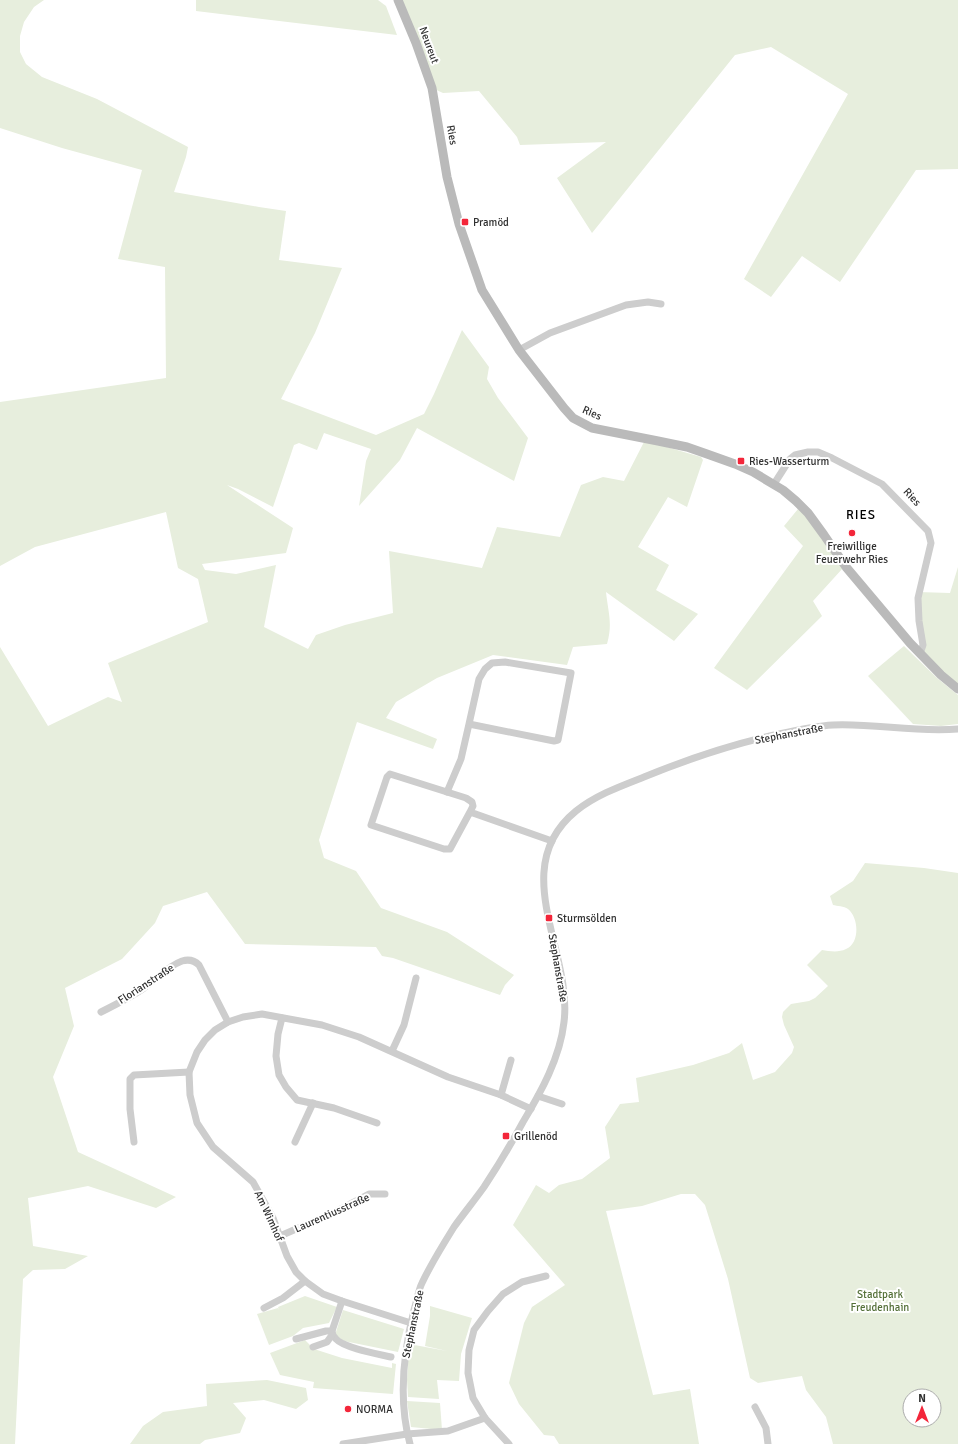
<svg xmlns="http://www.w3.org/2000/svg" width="958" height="1444" font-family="Signika,sans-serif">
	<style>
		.green { fill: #e7eedd; fill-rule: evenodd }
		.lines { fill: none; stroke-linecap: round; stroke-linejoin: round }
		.street { stroke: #cdcdcd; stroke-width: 7 }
		.secondary { stroke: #bababa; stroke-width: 9 }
		.poi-dot { fill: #f3263a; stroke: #fff; stroke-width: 1.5 }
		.labels { text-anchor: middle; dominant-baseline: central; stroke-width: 4; stroke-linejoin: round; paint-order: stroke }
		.street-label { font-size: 11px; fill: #303030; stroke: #fff }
		.poi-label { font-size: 11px; fill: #303030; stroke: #fff; text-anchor: start }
		.park-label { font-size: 11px; fill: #547039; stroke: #fff }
		.quarter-label { font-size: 13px; letter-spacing: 1px; fill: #000; stroke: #fff }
	</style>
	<rect width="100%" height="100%" fill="#fff"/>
	<g class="green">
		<path d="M0 0H44L34 7 24 22 20 36V52L26 64 42 77 97 99 188 147 186 157 174 192 259 207 286 211 279 260 342 268 315 333 281 399 376 435 424 414 434 394 462 330 489 367 487 379 498 398 528 438 514 481 417 428 400 460 359 506 366 461 371 449 324 433 317 450 299 443 294 445 273 507 238 489 227 485 293 528 286 553 202 564 205 570 236 574 276 565 264 627 308 649 316 635 345 625 393 613 389 551 482 568 497 527 560 537 581 485 603 477 624 481 644 442 660 445 701 457 703 460 687 507 668 497 638 547 669 565 656 590 698 614 674 641 606 592C608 612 613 623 607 644L573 647 567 665 493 655 437 678 396 702 386 718 437 739 433 749 357 722 319 840 324 858 356 871 381 908 447 932 514 975 505 985 500 995 393 958 382 956 376 947 245 944 207 892 163 906 155 923 122 959 65 988 74 1026 53 1077 78 1152 176 1197 156 1208 88 1186 28 1198 33 1246 88 1256 65 1269 33 1270 23 1279 15 1444H0V647L48 726 108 697 122 702 108 663 208 622 198 579 178 568 166 512 35 547 0 566V402L166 378 165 267 118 259 142 170 62 148 0 128Z"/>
		<path d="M196 0H378L386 6 397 35 196 11Z"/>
		<path d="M398 0H958V169L916 170 840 282 802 256 771 297 744 279 848 94 771 47 735 55 592 233 557 178 606 142 520 145 517 137 479 91 443 93 432 88Z"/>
		<path d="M798 509 802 511 843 568 813 601 822 616 747 690 714 668 803 546 784 526Z"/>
		<path d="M958 567V689L920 654 918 592 950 593Z"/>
		<path d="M904 646 937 678 958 695V724L941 726 913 724 868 676Z"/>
		<path d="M865 863 924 868 958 873V1444H833L826 1417 806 1390 802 1376 758 1383 750 1378 728 1279 705 1205 695 1194H681L642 1206 606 1211 653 1395 690 1389 699 1444H559L554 1436 544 1435 519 1404 509 1383 524 1323 532 1307 565 1285 513 1225 536 1185 549 1193 559 1185 582 1179 610 1158 605 1127 620 1104 639 1102 636 1078 693 1065 729 1053 742 1043 753 1080 775 1072 792 1053 794 1047 784 1025 782 1017 783 1012 791 1004 809 1001 815 998 828 986 807 965 822 950C829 951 838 953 846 949 860 943 859 918 848 909 844 906 837 906 833 905L830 896 853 881ZM910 1396H934V1420H910Z"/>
		<path d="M305 1296 337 1307 329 1323 303 1328 293 1336 269 1345 257 1314 278 1308 279 1310 278 1307Z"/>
		<path d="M430 1306 472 1318 461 1354 459 1381 437 1380 439 1399 408 1397 407 1380 409 1344 447 1351 425 1346 430 1316Z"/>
		<path d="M343 1310 404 1329 398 1352 344 1341 335 1335Z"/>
		<path d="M305 1340 314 1349 342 1358 392 1368V1363L396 1364 393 1394 313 1388 314 1382 280 1375 270 1353Z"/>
		<path d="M267 1380 306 1388 308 1400 296 1409 264 1400 233 1403 246 1418 240 1433 205 1440 200 1444H130L143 1426 163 1412 207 1406 206 1384Z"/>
		<path d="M407 1401 440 1403 442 1430 411 1427Z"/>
	</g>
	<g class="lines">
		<g class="street">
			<path d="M519 350 550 333 626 305 648 302 661 304"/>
			<path d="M774 484 790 459 795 455 808 452H818L832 458 882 484 928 531 931 543 918 598 919 621 923 645 920 654"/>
			<path d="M447 792 461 759 469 724 554 741 558 740 571 673 505 662 492 663 485 669 479 679 469 724"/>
			<path d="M470 812 473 806 472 802 466 798 390 774 387 777 371 825 444 849H450L470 812 552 841"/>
			<path d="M101 1012C115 1005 131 997 144 988 156 979 168 966 182 961 189 959 194 960 199 965L228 1022"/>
			<path d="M282 1018 278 1034 276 1056 279 1075 286 1087 297 1100 334 1108 377 1123"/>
			<path d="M392 1051 404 1025 416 978"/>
			<path d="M501 1095 511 1060"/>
			<path d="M538 1096 562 1104"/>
			<path d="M134 1142 130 1109V1079L134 1075 189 1072"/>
			<path d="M295 1142 313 1103"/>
			<path d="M280 1236 333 1213 369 1194H385"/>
			<path d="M342 1301 332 1331C332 1334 333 1336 336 1339 344 1348 378 1354 391 1357"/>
			<path d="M264 1308 283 1298 305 1281"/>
			<path d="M411 1323 342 1301 323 1294 305 1281 296 1272 287 1256 273 1218 253 1182 213 1147 197 1123 190 1095 189 1072 197 1052 205 1040 215 1030 228 1022 243 1017 262 1014 322 1025 359 1037 448 1077 501 1095 531 1109"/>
			<path d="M296 1339 326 1331H332"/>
			<path d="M313 1347 327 1342 332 1335"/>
			<path d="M755 1407 766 1428 768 1444"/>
			<path d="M343 1444 407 1434 448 1431 485 1418"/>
			<path d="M410 1444C398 1400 403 1354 414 1310 417 1301 418 1291 422 1283 430 1266 444 1243 454 1227 464 1213 474 1201 484 1187 498 1166 511 1144 523 1122 541 1092 560 1058 564 1022 573 952 506 868 576 811 596 795 621 786 644 777 688 759 733 744 779 734 797 730 815 726 833 725 875 723 916 733 958 729"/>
			<path d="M509 1444 485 1418 473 1398 468 1373 469 1350 474 1330 488 1311 503 1294 522 1282 546 1276"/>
		</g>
		<path class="secondary" d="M398 0 416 43 432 88 447 177 459 224 482 290 519 350 564 408 573 418 592 428 658 441 687 447 707 454 735 464 753 472 783 490 796 501 808 513 824 535 846 567 910 643 941 675 958 689"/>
	</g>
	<g class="poi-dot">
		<rect x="461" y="218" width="8" height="8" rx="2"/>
		<rect x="737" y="457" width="8" height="8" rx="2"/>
		<circle cx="852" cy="533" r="4"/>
		<rect x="545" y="914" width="8" height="8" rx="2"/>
		<rect x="502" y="1132" width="8" height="8" rx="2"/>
		<circle cx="348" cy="1409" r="4"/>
	</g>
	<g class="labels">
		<g class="street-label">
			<text transform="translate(429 45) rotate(70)">Neureut</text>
			<text transform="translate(452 135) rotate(80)">Ries</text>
			<text transform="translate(592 413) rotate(24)">Ries</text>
			<text transform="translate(912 497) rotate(47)">Ries</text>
			<text transform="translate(789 734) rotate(-11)">Stephanstraße</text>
			<text transform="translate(558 968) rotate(80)">Stephanstraße</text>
			<text transform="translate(146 984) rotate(-33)">Florianstraße</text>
			<text transform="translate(332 1213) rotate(-24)">Laurentiusstraße</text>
			<text transform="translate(269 1216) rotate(65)">Am Wimhof</text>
			<text transform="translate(413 1324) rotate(-78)">Stephanstraße</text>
		</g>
		<g class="poi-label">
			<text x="473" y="222">Pramöd</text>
			<text x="749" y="461">Ries-Wasserturm</text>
			<text x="852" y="546" text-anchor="middle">Freiwillige<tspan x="852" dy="13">Feuerwehr Ries</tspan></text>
			<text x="557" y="918">Sturmsölden</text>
			<text x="514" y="1136">Grillenöd</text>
			<text x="356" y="1409">NORMA</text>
		</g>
		<g class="park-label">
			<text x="880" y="1294">Stadtpark<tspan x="880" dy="13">Freudenhain</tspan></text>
		</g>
		<g class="quarter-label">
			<text x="861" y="515">RIES</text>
		</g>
	</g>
	<g transform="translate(922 1408)"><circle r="19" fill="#ffffff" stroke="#acacac"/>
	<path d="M0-3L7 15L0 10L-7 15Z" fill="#f3263a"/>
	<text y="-6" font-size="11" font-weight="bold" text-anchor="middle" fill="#303030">N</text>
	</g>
</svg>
